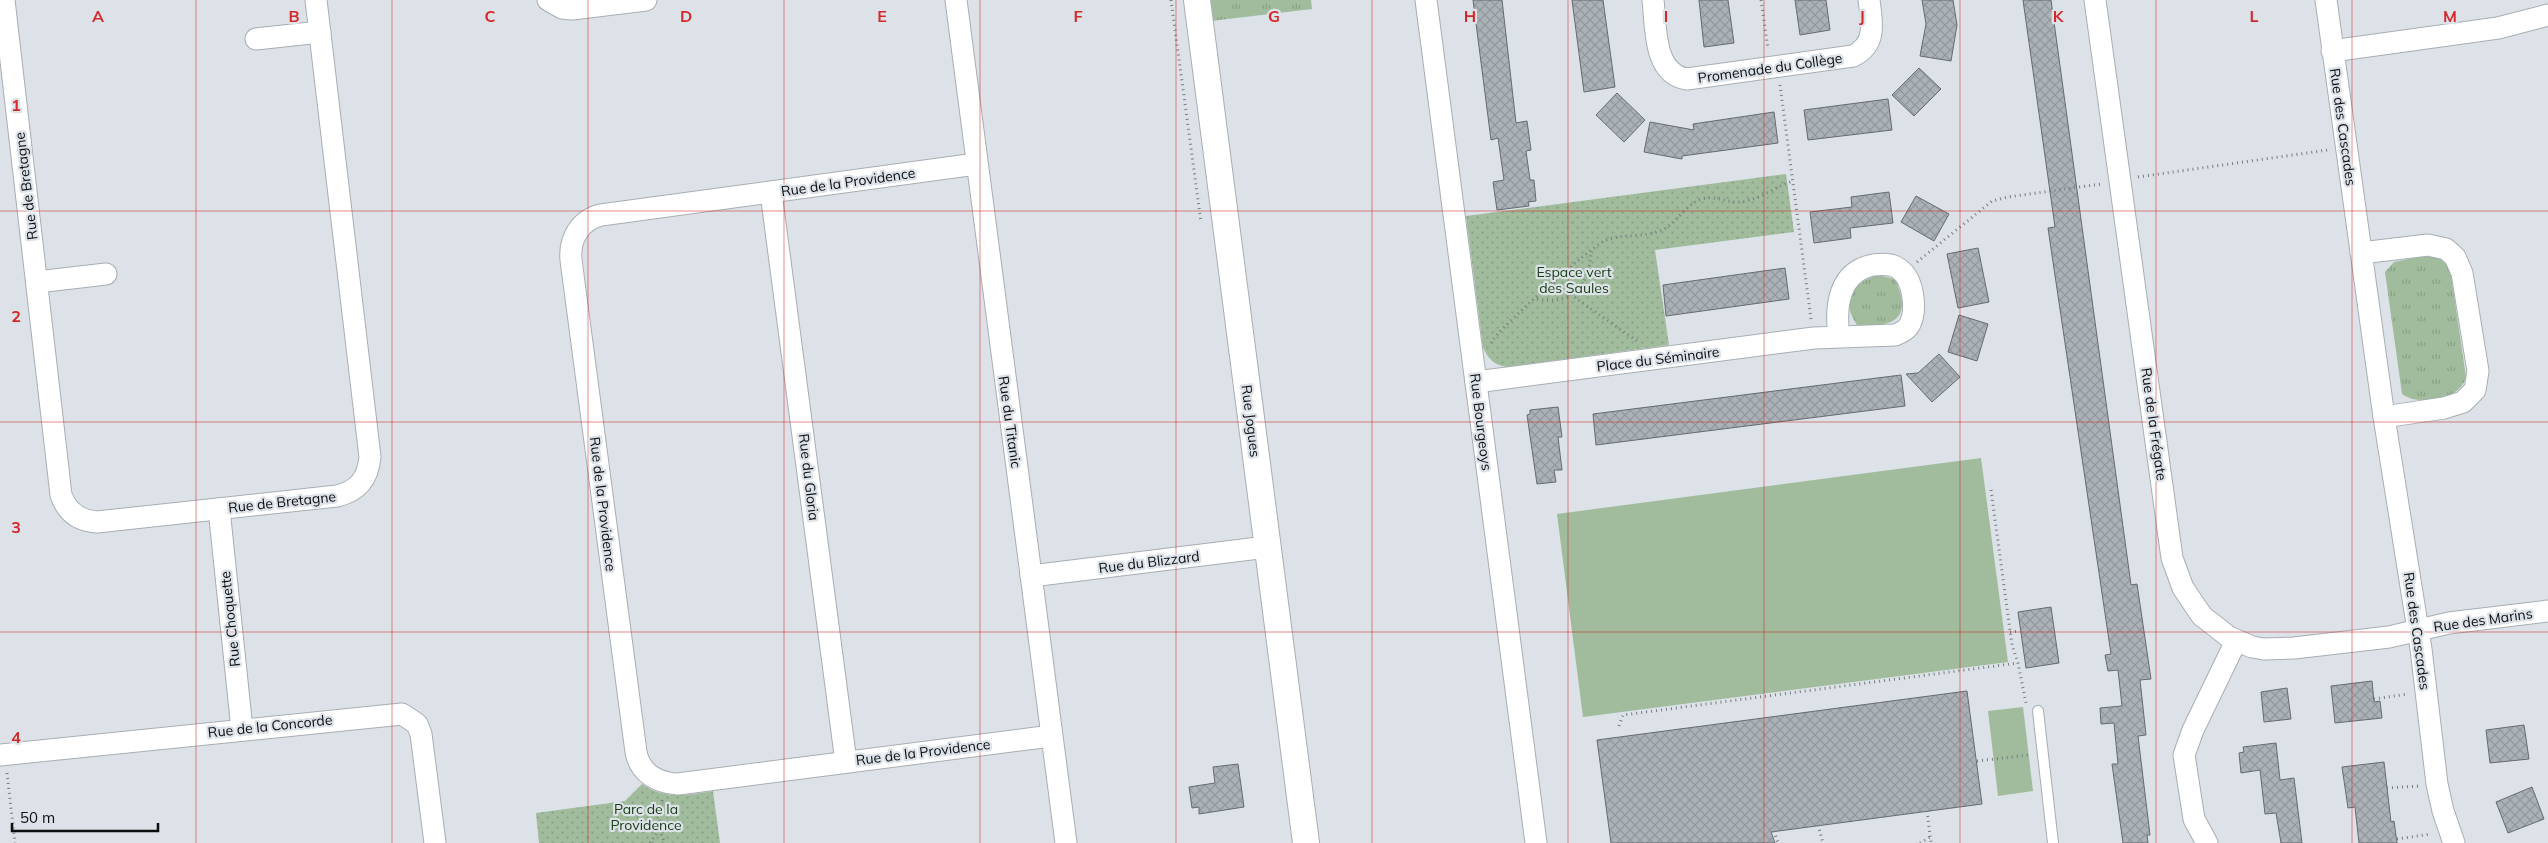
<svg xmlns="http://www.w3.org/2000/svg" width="2548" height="843" font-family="Mulish,sans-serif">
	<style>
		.grass { fill: url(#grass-tufts) }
		.park { fill: url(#park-dots) }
		.pitch { fill: #a0bc9c }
		.building { fill: url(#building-cross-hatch); stroke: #656b70 }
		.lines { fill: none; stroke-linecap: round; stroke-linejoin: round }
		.service-casing { stroke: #a7aeb3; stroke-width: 12 }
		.minor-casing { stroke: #a7aeb3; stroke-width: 23 }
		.tertiary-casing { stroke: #a7aeb3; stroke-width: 28 }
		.path { stroke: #777c7f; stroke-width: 3; stroke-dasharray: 1 4; stroke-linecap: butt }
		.service { stroke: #fff; stroke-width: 10 }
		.minor { stroke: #fff; stroke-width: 21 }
		.tertiary { stroke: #fff; stroke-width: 26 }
		.grid { fill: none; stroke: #d62828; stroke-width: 1; stroke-opacity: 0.55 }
		.labels { text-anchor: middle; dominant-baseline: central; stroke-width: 4.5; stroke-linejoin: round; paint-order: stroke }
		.street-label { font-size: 14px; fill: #0b0e0f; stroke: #dce2e8 }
		.park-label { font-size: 14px; fill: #174013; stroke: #dce2e8 }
		.grid-label { font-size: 16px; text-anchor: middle; font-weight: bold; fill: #d62828; stroke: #dce2e8; stroke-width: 4.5; stroke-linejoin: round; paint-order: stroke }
	</style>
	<defs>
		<pattern id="grass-tufts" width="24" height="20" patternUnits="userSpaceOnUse" patternTransform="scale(1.25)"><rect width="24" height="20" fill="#a0bc9c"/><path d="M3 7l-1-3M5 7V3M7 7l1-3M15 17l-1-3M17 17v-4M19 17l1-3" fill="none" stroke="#88a085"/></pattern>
		<pattern id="park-dots" width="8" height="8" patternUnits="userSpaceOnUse" patternTransform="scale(1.25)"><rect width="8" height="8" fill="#a0bc9c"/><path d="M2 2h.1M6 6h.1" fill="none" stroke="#88a085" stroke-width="1.8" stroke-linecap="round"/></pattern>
		<pattern id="building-cross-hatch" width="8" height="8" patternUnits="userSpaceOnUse" patternTransform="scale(1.25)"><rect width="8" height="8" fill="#abb2b7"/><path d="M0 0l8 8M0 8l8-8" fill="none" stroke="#92989c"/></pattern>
	</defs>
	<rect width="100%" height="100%" fill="#dce2e8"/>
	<g class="grass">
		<path d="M1208 0H1311L1312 9 1211 21Z"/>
		<path d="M2423 256 2439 258 2450 268 2466 377C2460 400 2420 407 2402 394L2385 272 2394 262Z"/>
		<path d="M1877 275 1895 279C1913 318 1895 328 1857 325 1840 301 1853 283 1877 275Z"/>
	</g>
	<g class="park">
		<path d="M1786 174 1794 232 1655 250 1669 345 1507 367C1494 365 1488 359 1483 347L1466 216Z"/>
		<path d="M642 784C665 800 687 795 713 791L720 843H539L536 813 625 801Z"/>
	</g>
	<g class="pitch">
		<path d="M1981 458 2008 662 1583 717 1557 514Z"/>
		<path d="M2023 707 2033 791 1998 796 1988 711Z"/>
	</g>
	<g class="building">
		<path d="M1473 0H1502L1516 123 1527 121 1531 150 1526 151 1530 180H1534L1536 201 1528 202 1529 206 1497 210 1493 182 1504 180 1498 138 1491 140Z"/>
		<path d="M1572 0H1603L1615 87 1584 92Z"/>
		<path d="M1699 0H1728L1734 43 1704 47Z"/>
		<path d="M1795 0H1826L1830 30 1800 35Z"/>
		<path d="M1922 0H1953L1957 25 1951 61 1920 56 1926 24Z"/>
		<path d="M2023 0H2051L2131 585 2137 584 2151 679 2140 680 2146 735 2138 736 2150 835H2147L2148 843H2123L2112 764H2118L2114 723 2101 724 2100 708 2122 706 2118 670 2108 671 2105 655 2111 654 2048 228 2055 227Z"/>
		<path d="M1919 68 1941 89 1914 116 1892 95Z"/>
		<path d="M1617 93 1645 120 1624 142 1596 115Z"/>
		<path d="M1888 99 1892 130 1808 140 1804 110Z"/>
		<path d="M1774 112 1778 143 1682 156V159L1644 152 1650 122 1694 130 1693 124Z"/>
		<path d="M1889 192 1893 223 1850 228 1851 238 1814 243 1810 212 1852 207 1851 197Z"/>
		<path d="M1916 196 1949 214 1934 241 1901 222Z"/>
		<path d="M1978 248 1989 302 1958 308 1947 254Z"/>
		<path d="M1785 268 1789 299 1666 316 1663 285Z"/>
		<path d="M1959 315 1988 324 1977 361 1948 352Z"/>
		<path d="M1939 354 1960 377 1932 402 1906 374 1918 373Z"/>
		<path d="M1901 375 1905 406 1596 445 1593 414Z"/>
		<path d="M1558 407 1562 437H1558L1562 470H1554L1556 482 1537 484 1527 415 1530 414V410Z"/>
		<path d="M2051 607 2059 663 2026 668 2018 612Z"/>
		<path d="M2372 681 2374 702 2380 701 2382 718 2335 723 2331 686Z"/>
		<path d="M2287 688 2291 719 2264 722 2261 692Z"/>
		<path d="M1967 691 1982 804 1771 832 1775 843H1611L1597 740Z"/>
		<path d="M2524 725 2529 759 2490 763 2486 730Z"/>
		<path d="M2276 743 2280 780 2294 778 2302 843H2281L2276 813 2265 814 2260 770 2241 773 2239 753 2244 752 2243 747Z"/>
		<path d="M2384 762 2391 822 2394 821 2397 843H2359L2355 807 2348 808 2342 767Z"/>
		<path d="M1238 764 1244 807 1199 814V807L1192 808 1189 787 1215 783 1213 767Z"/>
		<path d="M2532 787 2544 819 2508 833 2496 802Z"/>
	</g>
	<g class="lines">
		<g class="service-casing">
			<path id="service" d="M2038 711 2053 843"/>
		</g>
		<g class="minor-casing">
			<g id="minor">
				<path d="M4 0 61 495C67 512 79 521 97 522L337 496C358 491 368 479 370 457L316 0"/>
				<path d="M548 0 562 8 572 9 646 0"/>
				<path d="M956 0 1066 843"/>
				<path d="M1426 0 1536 843"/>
				<path d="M1653 0C1656 26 1653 74 1687 79L1853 56C1877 44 1872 23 1869 0"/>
				<path d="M2095 0 2172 558 2183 588 2202 616 2229 637 2252 647 2264 649 2294 648 2389 637 2449 623 2548 611"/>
				<path d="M2326 0 2384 417 2421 649 2437 784 2443 811 2454 843"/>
				<path d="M256 39 320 32"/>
				<path d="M2332 51 2498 28 2548 15"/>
				<path d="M976 164 601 215C580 220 569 239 571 260L636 752C640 773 657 783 678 784L1051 736"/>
				<path d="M771 193 846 762"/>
				<path d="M2361 253 2428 245 2446 249 2455 257 2462 273 2478 371 2475 390 2463 402 2444 408 2384 417"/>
				<path d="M37 282 106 274"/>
				<path d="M1476 382 1814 338 1895 335C1900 333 1905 331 1908 327 1918 313 1914 279 1899 269 1892 263 1882 264 1873 265 1838 272 1835 307 1839 337"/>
				<path d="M219 509 242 729"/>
				<path d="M1031 576 1267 547"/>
				<path d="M0 755 402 714 417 724 421 734 435 843"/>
				<path d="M2207 843 2194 819 2184 755 2193 730 2236 641"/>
			</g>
		</g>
		<g class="tertiary-casing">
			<path id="tertiary" d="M1197 0 1306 843"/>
		</g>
		<g class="path">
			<path d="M1171 0 1201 222"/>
			<path d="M1761 0 1768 49"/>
			<path d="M1780 85 1811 319"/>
			<path d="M2138 177 2328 150"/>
			<path d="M1917 262 1992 201 2008 197 2101 184"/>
			<path d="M1554 283 1637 341"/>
			<path d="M1537 299C1572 306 1590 285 1591 251"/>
			<path d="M1491 343C1497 329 1589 249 1604 241 1621 233 1643 238 1660 231 1677 224 1685 204 1702 199 1716 195 1727 203 1740 202 1760 200 1774 187 1793 181"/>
			<path d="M1991 490 2012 645 2018 663 2026 703"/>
			<path d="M2010 632 2020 631"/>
			<path d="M2374 699 2408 694"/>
			<path d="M1619 726 1623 715 2018 663"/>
			<path d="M1977 761 2029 755"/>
			<path d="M7 773 15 843"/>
			<path d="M2387 788 2419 786"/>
			<path d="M662 800 659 830 665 843"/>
			<path d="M1927 811 1931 843"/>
			<path d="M1818 825 1823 843"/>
			<path d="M1774 831 1778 843"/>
			<path d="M2397 839 2431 834"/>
			<path d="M650 843 658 831"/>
			<path d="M1920 843 1930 837"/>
		</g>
		<use href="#service" class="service"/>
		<use href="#minor" class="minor"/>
		<use href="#tertiary" class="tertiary"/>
	</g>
	<path class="grid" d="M196 0V843M392 0V843M588 0V843M784 0V843M980 0V843M1176 0V843M1372 0V843M1568 0V843M1764 0V843M1960 0V843M2156 0V843M2352 0V843M0 211H2548M0 422H2548M0 632H2548"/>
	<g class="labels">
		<g class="street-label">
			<text transform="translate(1770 68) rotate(-8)">Promenade du Collège</text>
			<text transform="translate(2343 127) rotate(82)">Rue des Cascades</text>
			<text transform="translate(848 182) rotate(-8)">Rue de la Providence</text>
			<text transform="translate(26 186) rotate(-97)">Rue de Bretagne</text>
			<text transform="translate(1658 359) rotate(-7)">Place du Séminaire</text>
			<text transform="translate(1251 421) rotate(83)">Rue Jogues</text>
			<text transform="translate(1010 422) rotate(82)">Rue du Titanic</text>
			<text transform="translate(1481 422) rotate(83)">Rue Bourgeoys</text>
			<text transform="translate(2154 424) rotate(82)">Rue de la Frégate</text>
			<text transform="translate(809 477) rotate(83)">Rue du Gloria</text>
			<text transform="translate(282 502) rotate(-6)">Rue de Bretagne</text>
			<text transform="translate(603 504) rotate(83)">Rue de la Providence</text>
			<text transform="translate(1149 562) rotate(-7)">Rue du Blizzard</text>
			<text transform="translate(230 619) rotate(-96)">Rue Choquette</text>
			<text transform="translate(2483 620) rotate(-8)">Rue des Marins</text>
			<text transform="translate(2417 631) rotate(82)">Rue des Cascades</text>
			<text transform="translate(270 726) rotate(-6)">Rue de la Concorde</text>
			<text transform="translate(923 752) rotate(-7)">Rue de la Providence</text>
		</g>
		<g class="park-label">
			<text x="1574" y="272">Espace vert<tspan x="1574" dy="16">des Saules</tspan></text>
			<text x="646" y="809">Parc de la<tspan x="646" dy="16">Providence</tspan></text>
		</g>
	</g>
	<g class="grid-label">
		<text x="98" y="22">A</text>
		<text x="294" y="22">B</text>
		<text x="490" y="22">C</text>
		<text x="686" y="22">D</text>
		<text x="882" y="22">E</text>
		<text x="1078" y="22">F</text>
		<text x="1274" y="22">G</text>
		<text x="1470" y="22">H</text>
		<text x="1666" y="22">I</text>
		<text x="1862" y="22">J</text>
		<text x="2058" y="22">K</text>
		<text x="2254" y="22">L</text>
		<text x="2450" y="22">M</text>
		<text x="16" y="111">1</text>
		<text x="16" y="322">2</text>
		<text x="16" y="533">3</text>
		<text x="16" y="743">4</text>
	</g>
	<path d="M12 823v8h146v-8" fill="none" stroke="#0b0e0f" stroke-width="2.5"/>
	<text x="20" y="823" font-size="15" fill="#0b0e0f" stroke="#dce2e8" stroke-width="4" paint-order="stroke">50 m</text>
</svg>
